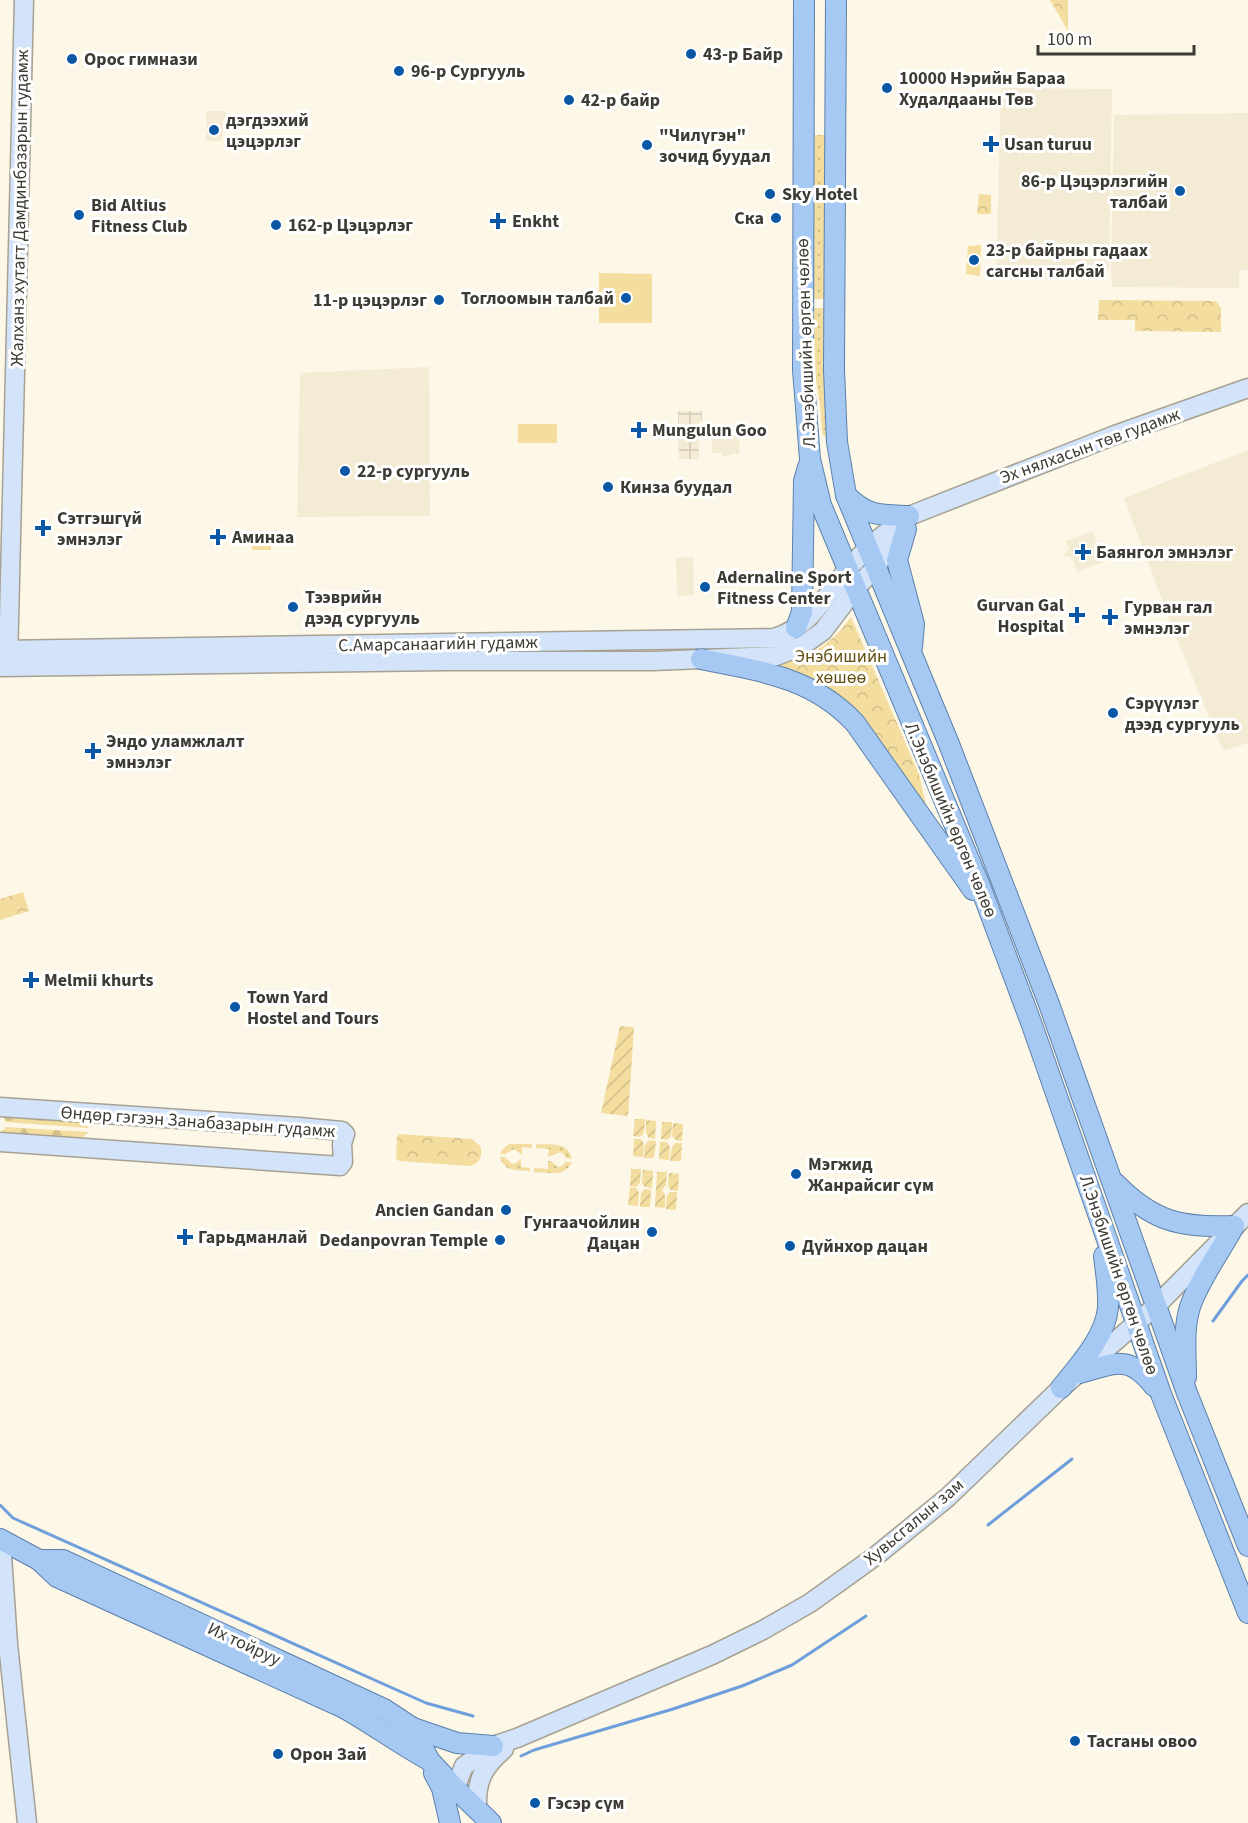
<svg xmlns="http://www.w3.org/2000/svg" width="1248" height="1823" font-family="'Source Sans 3',sans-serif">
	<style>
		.built { fill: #f4ebd4 }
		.industrial { fill: url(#industrial-grid) }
		.grass { fill: url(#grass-dots) }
		.forest { fill: url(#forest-firs) }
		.park { fill: url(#park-crowns) }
		.garden { fill: url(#garden-furrows) }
		.pitch { fill: #f3dd9f }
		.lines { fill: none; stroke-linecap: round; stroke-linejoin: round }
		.stream { stroke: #6e9edb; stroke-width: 3 }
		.secondary-casing { stroke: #a7a192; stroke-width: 21 }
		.primary-casing { stroke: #5b80ac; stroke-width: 22 }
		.secondary { stroke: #d3e4fa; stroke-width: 18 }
		.primary { stroke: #a6c9f4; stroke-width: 20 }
		.poi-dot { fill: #0a57a6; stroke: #fff; stroke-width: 2 }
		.labels { text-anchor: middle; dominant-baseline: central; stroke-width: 6; stroke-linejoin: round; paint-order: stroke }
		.poi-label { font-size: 18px; font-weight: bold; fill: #3d3b34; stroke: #fff; text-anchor: start }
		.street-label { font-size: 18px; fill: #3d3b34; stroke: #fff }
		.park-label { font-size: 18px; fill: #634f11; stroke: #fff }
	</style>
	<defs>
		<pattern id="industrial-grid" width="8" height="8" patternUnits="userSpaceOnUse" patternTransform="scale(1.5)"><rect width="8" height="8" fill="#f4ebd4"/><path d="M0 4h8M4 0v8" fill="none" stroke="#d2cab7"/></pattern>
		<pattern id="grass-dots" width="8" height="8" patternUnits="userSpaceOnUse" patternTransform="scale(1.5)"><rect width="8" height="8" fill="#f3dd9f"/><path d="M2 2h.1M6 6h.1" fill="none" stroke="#d1bf8a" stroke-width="1.8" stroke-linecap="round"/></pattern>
		<pattern id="forest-firs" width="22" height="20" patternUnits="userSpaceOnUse" patternTransform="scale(1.5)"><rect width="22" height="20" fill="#f3dd9f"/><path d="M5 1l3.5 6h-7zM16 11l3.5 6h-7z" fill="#d1bf8a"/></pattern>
		<pattern id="park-crowns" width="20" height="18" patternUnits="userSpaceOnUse" patternTransform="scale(1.5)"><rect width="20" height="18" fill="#f3dd9f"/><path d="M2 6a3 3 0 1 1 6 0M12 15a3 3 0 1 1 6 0" fill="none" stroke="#d1bf8a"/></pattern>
		<pattern id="garden-furrows" width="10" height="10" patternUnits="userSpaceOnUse" patternTransform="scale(1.5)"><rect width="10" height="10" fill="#f3dd9f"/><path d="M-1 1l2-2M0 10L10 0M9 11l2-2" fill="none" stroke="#d1bf8a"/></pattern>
	</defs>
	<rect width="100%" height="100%" fill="#fdf7e7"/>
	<g class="built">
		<path d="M1001 88 1112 89 1109 270 1055 271V279L996 280Z"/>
		<path d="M206 111H226V119H223L222 141H206Z"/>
		<path d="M1248 113V270H1239V288L1112 287 1111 267 1114 115Z"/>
		<path d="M429 367 430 516 297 517 300 373Z"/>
		<path d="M721 426 740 429 739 454H730L729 457 722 456 721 453H712V428H721Z"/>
		<path d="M1248 450V743L1223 751 1178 642 1124 498Z"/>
		<path d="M1093 531 1103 562 1077 572 1072 558 1064 555 1069 549 1065 541Z"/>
		<path d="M693 557 694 595 677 596 676 558Z"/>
	</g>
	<path class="industrial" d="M678 411H702V421H699V459H679Z"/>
	<g class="grass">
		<path d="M812 135H826L825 299H810Z"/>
		<path d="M811 308H824V384L826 438 822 433 820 403 811 351Z"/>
		<path d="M509 1144H532V1148L522 1147V1155L514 1149 505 1154H500L503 1149Z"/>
		<path d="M536 1144C551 1145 568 1141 572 1159L566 1158 564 1154 560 1152 548 1157 549 1149 536 1148Z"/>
		<path d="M500 1157H505L512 1164 516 1163 521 1159V1167L530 1168V1171C517 1170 504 1172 500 1157Z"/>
		<path d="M548 1161H551L558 1167 562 1166 565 1162H572C565 1178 548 1172 534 1172V1168L548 1169Z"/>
	</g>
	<g class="forest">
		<path d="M3 1114 81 1119 89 1128 5 1122V1119L3 1118Z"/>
		<path d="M5 1127 88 1132 80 1140 1 1135 2 1130H4Z"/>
	</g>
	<g class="park">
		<path d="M1050 0H1068V31Z"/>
		<path d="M979 194 991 195V214H977Z"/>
		<path d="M1099 300 1216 301 1221 308V332L1135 331V320H1098Z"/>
		<path d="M851 617 919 774 927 810 851 707 758 665C802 663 825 652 851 617Z"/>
		<path d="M23 892 29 911 0 920V899Z"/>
		<path d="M399 1134 472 1139 481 1147C482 1157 480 1164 469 1166L399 1161 396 1158 397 1137Z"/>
	</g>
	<g class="garden">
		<path d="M620 1026 634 1027 628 1116 601 1113Z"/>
		<path d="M635 1119H645L644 1133 640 1137 633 1136Z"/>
		<path d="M646 1120 656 1121 655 1139 649 1138 646 1133Z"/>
		<path d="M662 1122H672L671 1136 667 1140 661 1139Z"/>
		<path d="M673 1123 683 1124 682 1141 676 1140 672 1136Z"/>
		<path d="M634 1139H641L644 1144 643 1157 633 1156Z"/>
		<path d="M649 1140 656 1141 654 1158H644L645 1145Z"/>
		<path d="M660 1142H667L670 1147 669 1160 659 1159Z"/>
		<path d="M675 1143H682L681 1161H670L672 1147Z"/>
		<path d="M631 1169H641L640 1183 636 1187 630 1186Z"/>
		<path d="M643 1170 653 1171 652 1188 645 1187 642 1183Z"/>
		<path d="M657 1172H667L666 1185 662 1190 665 1195V1208L655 1207Z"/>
		<path d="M669 1173 679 1174 678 1191 671 1190 668 1186Z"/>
		<path d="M630 1187 636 1188 639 1193 638 1206 628 1205Z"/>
		<path d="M645 1189 651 1190 650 1207H640L641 1193Z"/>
		<path d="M670 1192H677L676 1210 666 1209 667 1196Z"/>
	</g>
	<g class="pitch">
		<path d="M981 245 980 276 966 274 968 246Z"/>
		<path d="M599 273 652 274V323H599Z"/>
		<rect x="518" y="424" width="39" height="19"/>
		<path d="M251 533H271V550H252Z"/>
	</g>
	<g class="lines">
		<g class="stream">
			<path d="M1213 1321 1242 1281 1248 1275"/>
			<path d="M0 1505 13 1518 379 1682 426 1703 473 1716"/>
			<path d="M988 1525 1072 1459"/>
			<path d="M521 1756 534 1750 673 1709 742 1686 792 1665 866 1616"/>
		</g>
		<g class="secondary-casing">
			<g id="secondary">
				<path d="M0 650 774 638C809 628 825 597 847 570 865 549 885 532 909 516L1115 435 1248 388"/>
				<path d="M8 662 24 0"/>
				<path d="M0 667 446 661H653L776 656 802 646 823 631 855 589 876 567 891 542 906 529"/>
				<path d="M0 1107 299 1127 342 1131 345 1134 342 1144 343 1162 340 1166 0 1142"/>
				<path d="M1 1540 8 1644 27 1823"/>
				<path d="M455 1788 464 1766 493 1746 517 1738 712 1655 763 1630 810 1603 877 1555 948 1497 1061 1388 1156 1306 1248 1213"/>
				<path d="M477 1810C476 1781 482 1768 504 1749"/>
			</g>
		</g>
		<g class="primary-casing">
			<g id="primary">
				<path d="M804 0 803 370 810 459 821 505 980 886 1032 1025 1161 1394 1248 1613"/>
				<path d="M836 0 834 370 837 442 846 495 949 744 1049 1004 1187 1393 1248 1546"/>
				<path d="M846 495C868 517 880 515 909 516"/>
				<path d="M906 529 897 560 914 624 912 647"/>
				<path d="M796 628 802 612 804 481 808 467"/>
				<path d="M701 659C760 671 812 677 855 723L973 890"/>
				<path d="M1115 1183C1153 1222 1181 1228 1234 1226"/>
				<path d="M1080 1373C1115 1363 1129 1354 1154 1386"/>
				<path d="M1186 1377C1186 1354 1183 1329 1190 1307 1198 1282 1221 1250 1234 1226"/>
				<path d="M1061 1388C1079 1365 1105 1338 1108 1308 1109 1291 1106 1273 1104 1256"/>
				<path d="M0 1539 39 1560 57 1577 344 1708C373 1724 399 1744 429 1760"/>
				<path d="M39 1560H63L384 1709 413 1728 429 1760 455 1788 491 1823"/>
				<path d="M413 1728 457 1743 493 1746"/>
				<path d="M434 1773 442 1788 450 1823"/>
			</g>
		</g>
		<use href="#secondary" class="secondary"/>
		<use href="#primary" class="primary"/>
	</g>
	<g class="poi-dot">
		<circle cx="691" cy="54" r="6"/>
		<circle cx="72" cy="59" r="6"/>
		<circle cx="399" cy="71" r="6"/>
		<circle cx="887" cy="88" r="6"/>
		<circle cx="569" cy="100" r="6"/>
		<circle cx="214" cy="130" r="6"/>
		<path d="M988 135h6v6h6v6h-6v6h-6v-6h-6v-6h6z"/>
		<circle cx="647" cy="145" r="6"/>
		<circle cx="1180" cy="191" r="6"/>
		<circle cx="770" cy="194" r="6"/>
		<circle cx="79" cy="215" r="6"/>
		<circle cx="776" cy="218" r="6"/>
		<path d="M495 212h6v6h6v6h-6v6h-6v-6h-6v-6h6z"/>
		<circle cx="276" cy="225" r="6"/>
		<circle cx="974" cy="260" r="6"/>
		<circle cx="626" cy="298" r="6"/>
		<circle cx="439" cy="300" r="6"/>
		<path d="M636 421h6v6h6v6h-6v6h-6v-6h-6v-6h6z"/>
		<circle cx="345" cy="471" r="6"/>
		<circle cx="608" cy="487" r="6"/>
		<path d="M40 519h6v6h6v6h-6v6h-6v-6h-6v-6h6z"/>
		<path d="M215 528h6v6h6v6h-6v6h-6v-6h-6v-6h6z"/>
		<path d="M1080 543h6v6h6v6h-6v6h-6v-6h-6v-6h6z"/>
		<circle cx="705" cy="587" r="6"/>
		<circle cx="293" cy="607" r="6"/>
		<path d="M1074 606h6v6h6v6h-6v6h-6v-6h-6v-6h6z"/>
		<path d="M1107 608h6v6h6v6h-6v6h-6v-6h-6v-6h6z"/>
		<circle cx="1113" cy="713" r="6"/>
		<path d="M90 742h6v6h6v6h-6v6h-6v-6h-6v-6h6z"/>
		<path d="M28 971h6v6h6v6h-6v6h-6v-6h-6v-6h6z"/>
		<circle cx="235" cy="1007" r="6"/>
		<circle cx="796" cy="1174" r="6"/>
		<circle cx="506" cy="1210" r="6"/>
		<circle cx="652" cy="1232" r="6"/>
		<path d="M182 1228h6v6h6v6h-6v6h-6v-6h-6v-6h6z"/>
		<circle cx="500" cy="1240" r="6"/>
		<circle cx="790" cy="1246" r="6"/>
		<circle cx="1075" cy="1741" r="6"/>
		<circle cx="278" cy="1754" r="6"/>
		<circle cx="535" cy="1803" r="6"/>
	</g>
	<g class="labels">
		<g class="poi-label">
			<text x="703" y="54">43-р Байр</text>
			<text x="84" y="59">Орос гимнази</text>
			<text x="411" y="71">96-р Сургууль</text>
			<text x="899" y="78">10000 Нэрийн Бараа<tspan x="899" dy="21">Худалдааны Төв</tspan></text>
			<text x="581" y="100">42-p байр</text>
			<text x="226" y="120">дэгдээхий<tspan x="226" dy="21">цэцэрлэг</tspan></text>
			<text x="659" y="135">"Чилүгэн"<tspan x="659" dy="21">зочид буудал</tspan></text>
			<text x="1004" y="144">Usan turuu</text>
			<text x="1168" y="181" text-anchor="end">86-р Цэцэрлэгийн<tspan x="1168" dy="21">талбай</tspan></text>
			<text x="782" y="194">Sky Hotel</text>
			<text x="91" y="205">Bid Altius<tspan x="91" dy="21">Fitness Club</tspan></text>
			<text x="764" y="218" text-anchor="end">Ска</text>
			<text x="512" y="221">Enkht</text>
			<text x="288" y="225">162-р Цэцэрлэг</text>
			<text x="986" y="250">23-р байрны гадаах<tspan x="986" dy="21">сагсны талбай</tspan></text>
			<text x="614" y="298" text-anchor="end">Тоглоомын талбай</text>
			<text x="427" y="300" text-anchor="end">11-р цэцэрлэг</text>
			<text x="652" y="430">Mungulun Goo</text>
			<text x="357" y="471">22-р сургууль</text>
			<text x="620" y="487">Кинза буудал</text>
			<text x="57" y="518">Сэтгэшгүй<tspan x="57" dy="21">эмнэлэг</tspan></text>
			<text x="232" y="537">Аминаа</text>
			<text x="1096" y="552">Баянгол эмнэлэг</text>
			<text x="717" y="577">Adernaline Sport<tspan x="717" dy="21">Fitness Center</tspan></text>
			<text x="305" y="597">Тээврийн<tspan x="305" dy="21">дээд сургууль</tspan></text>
			<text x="1064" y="605" text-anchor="end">Gurvan Gal<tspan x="1064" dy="21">Hospital</tspan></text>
			<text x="1124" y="607">Гурван гал<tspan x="1124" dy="21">эмнэлэг</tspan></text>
			<text x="1125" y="703">Сэрүүлэг<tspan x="1125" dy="21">дээд сургууль</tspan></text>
			<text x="106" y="741">Эндо уламжлалт<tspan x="106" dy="21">эмнэлэг</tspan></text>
			<text x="44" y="980">Melmii khurts</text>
			<text x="247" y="997">Town Yard<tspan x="247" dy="21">Hostel and Tours</tspan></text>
			<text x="808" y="1164">Мэгжид<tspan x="808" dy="21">Жанрайсиг сүм</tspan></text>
			<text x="494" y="1210" text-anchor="end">Ancien Gandan</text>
			<text x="640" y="1222" text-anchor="end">Гунгаачойлин<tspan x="640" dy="21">Дацан</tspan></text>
			<text x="198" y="1237">Гарьдманлай</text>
			<text x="488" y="1240" text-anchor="end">Dedanpovran Temple</text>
			<text x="802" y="1246">Дүйнхор дацан</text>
			<text x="1087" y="1741">Тасганы овоо</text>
			<text x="290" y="1754">Орон Зай</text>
			<text x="547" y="1803">Гэсэр сүм</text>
		</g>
		<g class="street-label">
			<text transform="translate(20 208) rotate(-89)">Жалханз хутагт Дамдинбазарын гудамж</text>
			<text transform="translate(806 343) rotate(-92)">Л.Энэбишийн өргөн чөлөө</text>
			<text transform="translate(1090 446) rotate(-20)">Эх нялхасын төв гудамж</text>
			<text transform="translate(438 644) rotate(-1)">С.Амарсанаагийн гудамж</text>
			<text transform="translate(951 820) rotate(67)">Л.Энэбишийн өргөн чөлөө</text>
			<text transform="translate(198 1122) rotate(4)">Өндөр гэгээн Занабазарын гудамж</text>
			<text transform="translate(1119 1275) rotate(71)">Л.Энэбишийн өргөн чөлөө</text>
			<text transform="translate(914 1522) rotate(-40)">Хувьсгалын зам</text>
			<text transform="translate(244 1644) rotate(25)">Их тойруу</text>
		</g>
		<g class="park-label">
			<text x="841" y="656">Энэбишийн<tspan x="841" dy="21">хөшөө</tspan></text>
		</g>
	</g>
	<path d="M1038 45v9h156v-9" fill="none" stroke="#3d3b34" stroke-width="3"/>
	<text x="1047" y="45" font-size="18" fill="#3d3b34" stroke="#ffffff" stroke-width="4.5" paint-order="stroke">100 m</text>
</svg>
